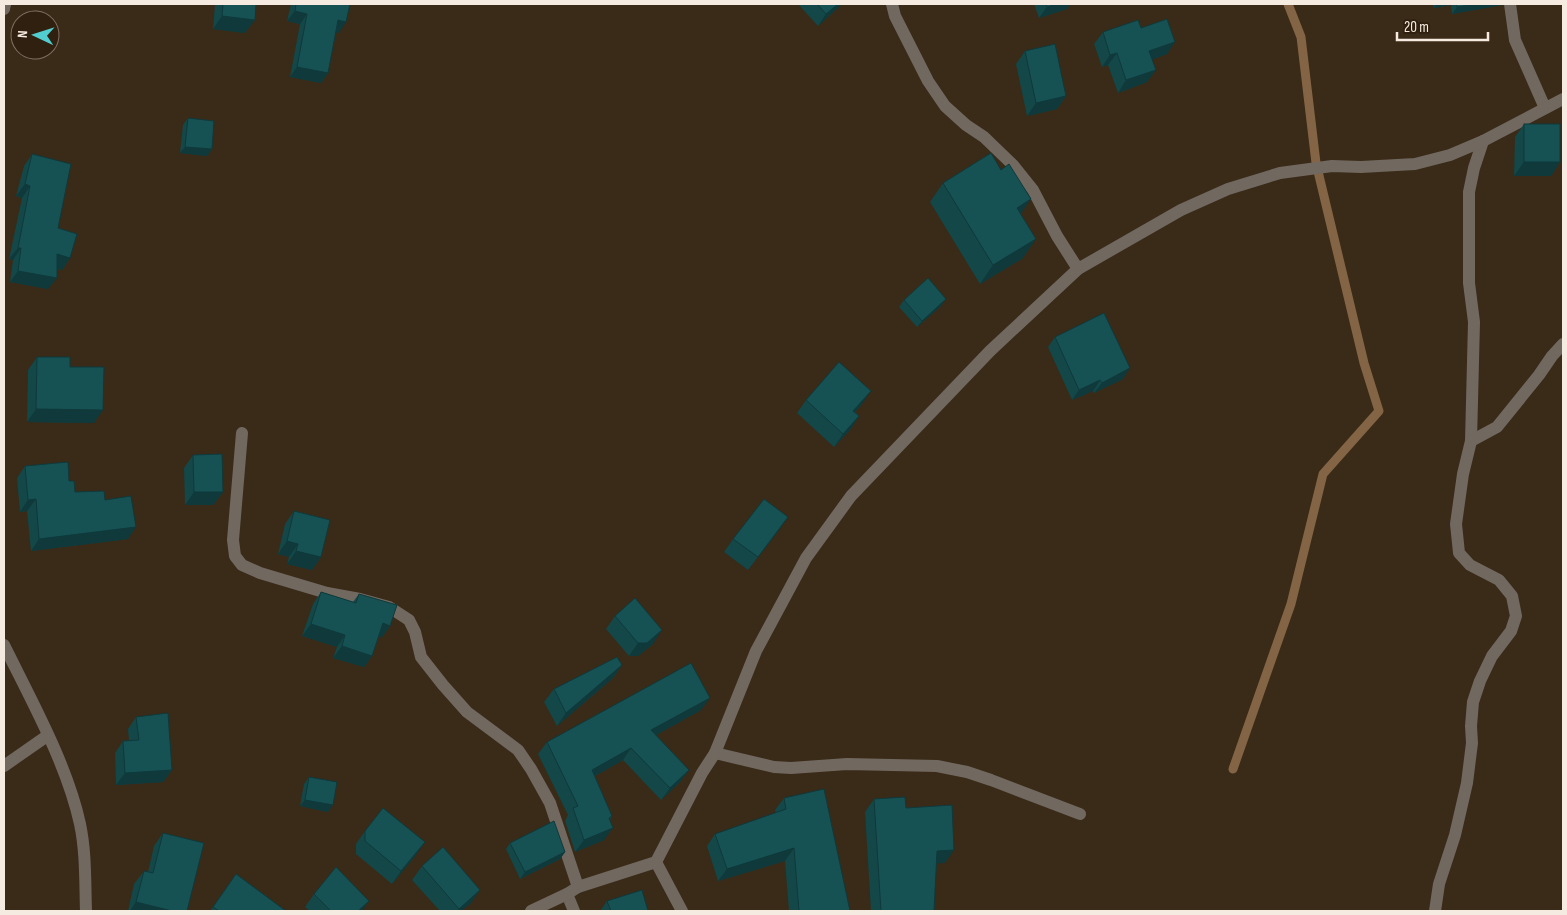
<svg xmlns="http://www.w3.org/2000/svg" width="1567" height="915" font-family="'Sofia Sans Condensed',sans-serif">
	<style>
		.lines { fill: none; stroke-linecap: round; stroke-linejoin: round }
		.stream { stroke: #836445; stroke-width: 9 }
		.minor { stroke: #716860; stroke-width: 12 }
		.wall { fill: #134748 }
		.shaded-wall { fill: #0f393b }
		.building { fill: #165254; stroke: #0f393b }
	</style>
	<rect width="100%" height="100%" fill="#3a2a18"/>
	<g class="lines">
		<path class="stream" d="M1233 769 1291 604 1323 474 1379 411 1364 363 1316 163 1301 37 1288 4"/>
		<g class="minor">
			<path d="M892 4 895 16 928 81 945 106 966 125 984 137 1013 165 1033 190 1057 236 1078 269"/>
			<path d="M1510 4 1515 40 1545 108"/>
			<path d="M4 9 5 4"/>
			<path d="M242 433 233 540 235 556 242 565 260 573 327 593 360 599 389 607 409 620 415 632 421 657 443 685 467 712 518 750 531 769 550 803 578 887"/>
			<path d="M1471 441 1474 322 1469 283V192L1474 168 1483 141"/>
			<path d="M4 645C31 700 67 764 80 824 86 852 85 882 86 911"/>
			<path d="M715 753 774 767 791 768 847 764 937 766 967 772 991 780 1080 814"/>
			<path d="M4 766 47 736"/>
			<path d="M656 862 682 911"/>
			<path d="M567 894 574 911"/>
			<path d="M531 911 567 894 578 887 656 862 702 773 715 753 756 651 806 558 851 496 990 351 1078 269 1181 210 1228 189 1280 173 1332 166 1361 167 1415 164 1450 155 1483 141 1563 99"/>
			<path d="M1435 911 1439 884 1455 835 1467 783 1472 743 1471 726 1473 702 1480 681 1492 656 1511 631 1516 616 1512 596 1499 580 1470 565 1459 553 1456 524 1463 474 1471 441 1497 427 1539 375 1552 356 1563 344"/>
		</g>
	</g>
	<g class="wall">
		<path d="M215 4H256L245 33 213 29Z"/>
		<path d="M291 4H350L339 33 336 32 328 73 321 83 290 77 300 24 287 21Z"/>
		<path d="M798 4H842L818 26Z"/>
		<path d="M1034 4H1070L1067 9 1039 18Z"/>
		<path d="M1433 4H1503L1502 5 1452 14 1451 5 1434 8Z"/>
		<path d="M1141 28 1167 54 1152 59 1147 82 1118 93 1108 65 1102 67 1094 44 1103 32Z"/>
		<path d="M1025 51 1066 96 1057 109 1027 116 1016 64Z"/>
		<path d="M188 118 212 149 207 156 180 153 183 125Z"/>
		<path d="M1524 124 1560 162 1551 176H1514L1515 137Z"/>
		<path d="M32 154 58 228 70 258 62 270 57 269 48 289 10 282 13 260 9 259 22 198 16 196 24 166Z"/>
		<path d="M943 183 1023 258 980 284 930 202Z"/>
		<path d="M904 300 941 306 917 327 899 307Z"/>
		<path d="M1055 337 1123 379 1094 393 1093 391 1072 400 1048 347Z"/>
		<path d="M37 357 94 423 27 422 28 370Z"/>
		<path d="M806 400 862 404 855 412 859 416 850 430 834 447 797 413Z"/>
		<path d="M193 455 223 492 213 505H185L184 468Z"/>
		<path d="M25 466 75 492 105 500 128 539 31 551 27 511 20 512 17 478Z"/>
		<path d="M294 511 321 557 312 570 287 564 289 557 278 554 285 524Z"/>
		<path d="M779 530 748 570 724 552 733 539Z"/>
		<path d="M321 592 353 602 359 594 390 626 382 637 379 636 372 656 364 667 333 658 337 647 302 636 313 604Z"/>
		<path d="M615 616 653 644 638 656H629L606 629Z"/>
		<path d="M622 665 613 678 557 726 544 702 554 689Z"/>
		<path d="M701 710 656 735 689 770 680 782 661 800 623 760 595 776 612 816 610 820 604 840 575 852 565 821 568 815 538 754 547 742Z"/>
		<path d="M136 717 172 770 163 782 116 785 115 753 123 741H129L128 729Z"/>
		<path d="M309 777 328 812 300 806 304 784Z"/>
		<path d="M784 798 850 911H789L785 861 718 881 707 846 715 834 776 813 775 810Z"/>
		<path d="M874 799 906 808 945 863H936L934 911H871L865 812Z"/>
		<path d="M365 831 416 855 392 884 356 854V844Z"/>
		<path d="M163 833 187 911H128L134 884 144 871 148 872 154 846Z"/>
		<path d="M510 843 565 852 560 859 520 879 506 849Z"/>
		<path d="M422 866 471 903 461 911H440L412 880Z"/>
		<path d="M236 874 286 911H210Z"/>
		<path d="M314 894 362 911H310L305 907Z"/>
		<path d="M607 901 648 911H600Z"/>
	</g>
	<g class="shaded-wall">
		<path d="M838 4H842L818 26 826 14Z"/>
		<path d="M1056 4H1070L1067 9 1039 18 1047 7Z"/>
		<path d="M1436 4H1452L1451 5 1434 8Z"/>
		<path d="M1477 4H1503L1502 5 1452 14 1457 7Z"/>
		<path d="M295 11 307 14 300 24 287 21Z"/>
		<path d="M222 16 255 20 245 33 213 29Z"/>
		<path d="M338 20 346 22 339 33 330 31Z"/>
		<path d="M1175 42 1167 54 1141 64 1149 51Z"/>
		<path d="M1117 53 1108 65 1102 67 1110 55Z"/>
		<path d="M297 67 328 73 321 83 290 77Z"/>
		<path d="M1156 70 1147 82 1118 93 1126 80Z"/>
		<path d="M1066 96 1057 109 1027 116 1036 103Z"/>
		<path d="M185 147 212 149 207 156 180 153Z"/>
		<path d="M1524 162H1560L1551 176H1514Z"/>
		<path d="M25 184 30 186 22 198 16 196Z"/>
		<path d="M1031 199 1018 218 1017 208Z"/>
		<path d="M1036 239 1023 258 980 284 993 265Z"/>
		<path d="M18 248H21L13 260 9 259Z"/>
		<path d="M57 254 70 258 62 270 48 266Z"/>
		<path d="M18 271 57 278 48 289 10 282Z"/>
		<path d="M946 299 941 306 917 327 922 321Z"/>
		<path d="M1130 368 1123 379 1094 393 1102 383Z"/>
		<path d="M1100 380 1093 391 1072 400 1079 390Z"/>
		<path d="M871 391 862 404 844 424 853 411Z"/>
		<path d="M36 409 103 410 94 423 27 422Z"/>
		<path d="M859 416 850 430 834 447 843 434Z"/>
		<path d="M194 492H223L213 505H185Z"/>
		<path d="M36 499 27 511 20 512 28 500Z"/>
		<path d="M788 517 779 530 748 570 758 557Z"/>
		<path d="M136 527 128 539 31 551 39 539Z"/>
		<path d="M287 541 298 544 289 557 278 554Z"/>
		<path d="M296 551 321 557 312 570 287 564Z"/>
		<path d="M383 623 390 626 382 637 375 635Z"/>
		<path d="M311 624 345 635 337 647 302 636Z"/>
		<path d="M662 630 653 644 638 656H629L638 643Z"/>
		<path d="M342 646 372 656 364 667 333 658Z"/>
		<path d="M622 665 613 678 557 726 566 713Z"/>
		<path d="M710 698 701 710 642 743 651 730Z"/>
		<path d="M631 748 623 760 584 782 592 770Z"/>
		<path d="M172 770 163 782 116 785 125 773Z"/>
		<path d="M689 770 680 782 661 800 670 788Z"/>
		<path d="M305 800 333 805 328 812 300 806Z"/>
		<path d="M613 828 604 840 575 852 584 840Z"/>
		<path d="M425 842 416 855 392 884 401 871Z"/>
		<path d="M794 848 785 861 718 881 727 869Z"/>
		<path d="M954 850 945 863 927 864 937 851Z"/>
		<path d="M565 852 560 859 520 879 525 872Z"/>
		<path d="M480 890 471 903 461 911H457L459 909Z"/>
		<path d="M369 901 362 911H358Z"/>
		<path d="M136 902 172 911H130Z"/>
	</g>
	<g class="building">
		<path d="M223 4H256L255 20 222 16Z"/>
		<path d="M296 4H350L346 22 338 20 328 73 297 67 307 14 295 11Z"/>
		<path d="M817 4H838L826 14Z"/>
		<path d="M1046 4H1056L1047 7Z"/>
		<path d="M1456 4H1477L1457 7Z"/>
		<path d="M1167 19 1175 42 1149 51 1156 70 1126 80 1117 53 1110 55 1103 32 1138 20 1141 28Z"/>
		<path d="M1055 44 1066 96 1036 103 1025 51Z"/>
		<path d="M188 118 214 121 212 149 185 147Z"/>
		<rect x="1524" y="124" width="36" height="38"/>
		<path d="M991 153 1001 170 1009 164 1031 199 1017 208 1036 239 993 265 943 183Z"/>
		<path d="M32 154 71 164 58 228 77 234 70 258 57 254V278L18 271 21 248H18L30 186 25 184Z"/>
		<path d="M928 278 946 299 922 321 904 300Z"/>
		<path d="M1104 313 1130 368 1102 383 1100 380 1079 390 1055 337Z"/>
		<path d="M37 357H70V367H104L103 410 36 409Z"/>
		<path d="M839 362 871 391 853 411 859 416 843 434 806 400Z"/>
		<path d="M222 454 223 492H194L193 455Z"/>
		<path d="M68 462 69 481H74L75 492 104 491 105 500 131 496 136 527 39 539 36 499 28 500 25 466Z"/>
		<path d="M764 499 788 517 758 557 733 539Z"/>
		<path d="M294 511 330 520 321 557 296 551 298 544 287 541Z"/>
		<path d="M321 592 356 603 359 594 397 605 390 626 383 623 372 656 342 646 345 635 311 624Z"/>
		<path d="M635 598 662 630 647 643H638L615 616Z"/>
		<path d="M617 657 622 665 566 713 554 689Z"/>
		<path d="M691 663 710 698 651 730 689 770 670 788 631 748 592 770 612 816 609 818 613 828 584 840 573 808 578 806 547 742Z"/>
		<path d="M168 713 172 770 125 773 123 741 139 740 136 717Z"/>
		<path d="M309 777 337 782 333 805 305 800Z"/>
		<path d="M824 789 850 911H799L794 848 727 869 715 834 786 809 784 798Z"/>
		<path d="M905 797 906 808 952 805 954 850 937 851 934 911H881L874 799Z"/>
		<path d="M383 808 425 842 401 871 365 841V831Z"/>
		<path d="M554 821 565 852 525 872 510 843Z"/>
		<path d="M163 833 204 843 187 911H172L136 902 144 871 153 873Z"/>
		<path d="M443 847 480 890 459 909 422 866Z"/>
		<path d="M336 867 369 901 358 911H331L314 894Z"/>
		<path d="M236 874 286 911H219L213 907Z"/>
		<path d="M642 890 648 911H611L607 901Z"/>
	</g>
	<rect width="1567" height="915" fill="none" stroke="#f6ebe0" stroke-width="10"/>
	<g transform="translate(35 35) rotate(274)"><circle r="24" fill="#30200f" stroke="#7f7163"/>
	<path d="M0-4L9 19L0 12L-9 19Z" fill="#52cdd0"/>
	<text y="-8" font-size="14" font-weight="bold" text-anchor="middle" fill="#f6ebe0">N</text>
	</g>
	<path d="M1397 32v8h91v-8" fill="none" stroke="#f6ebe0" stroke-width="2.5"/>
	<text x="1404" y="32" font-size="15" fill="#f6ebe0" stroke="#30200f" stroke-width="4" paint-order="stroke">20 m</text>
</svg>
